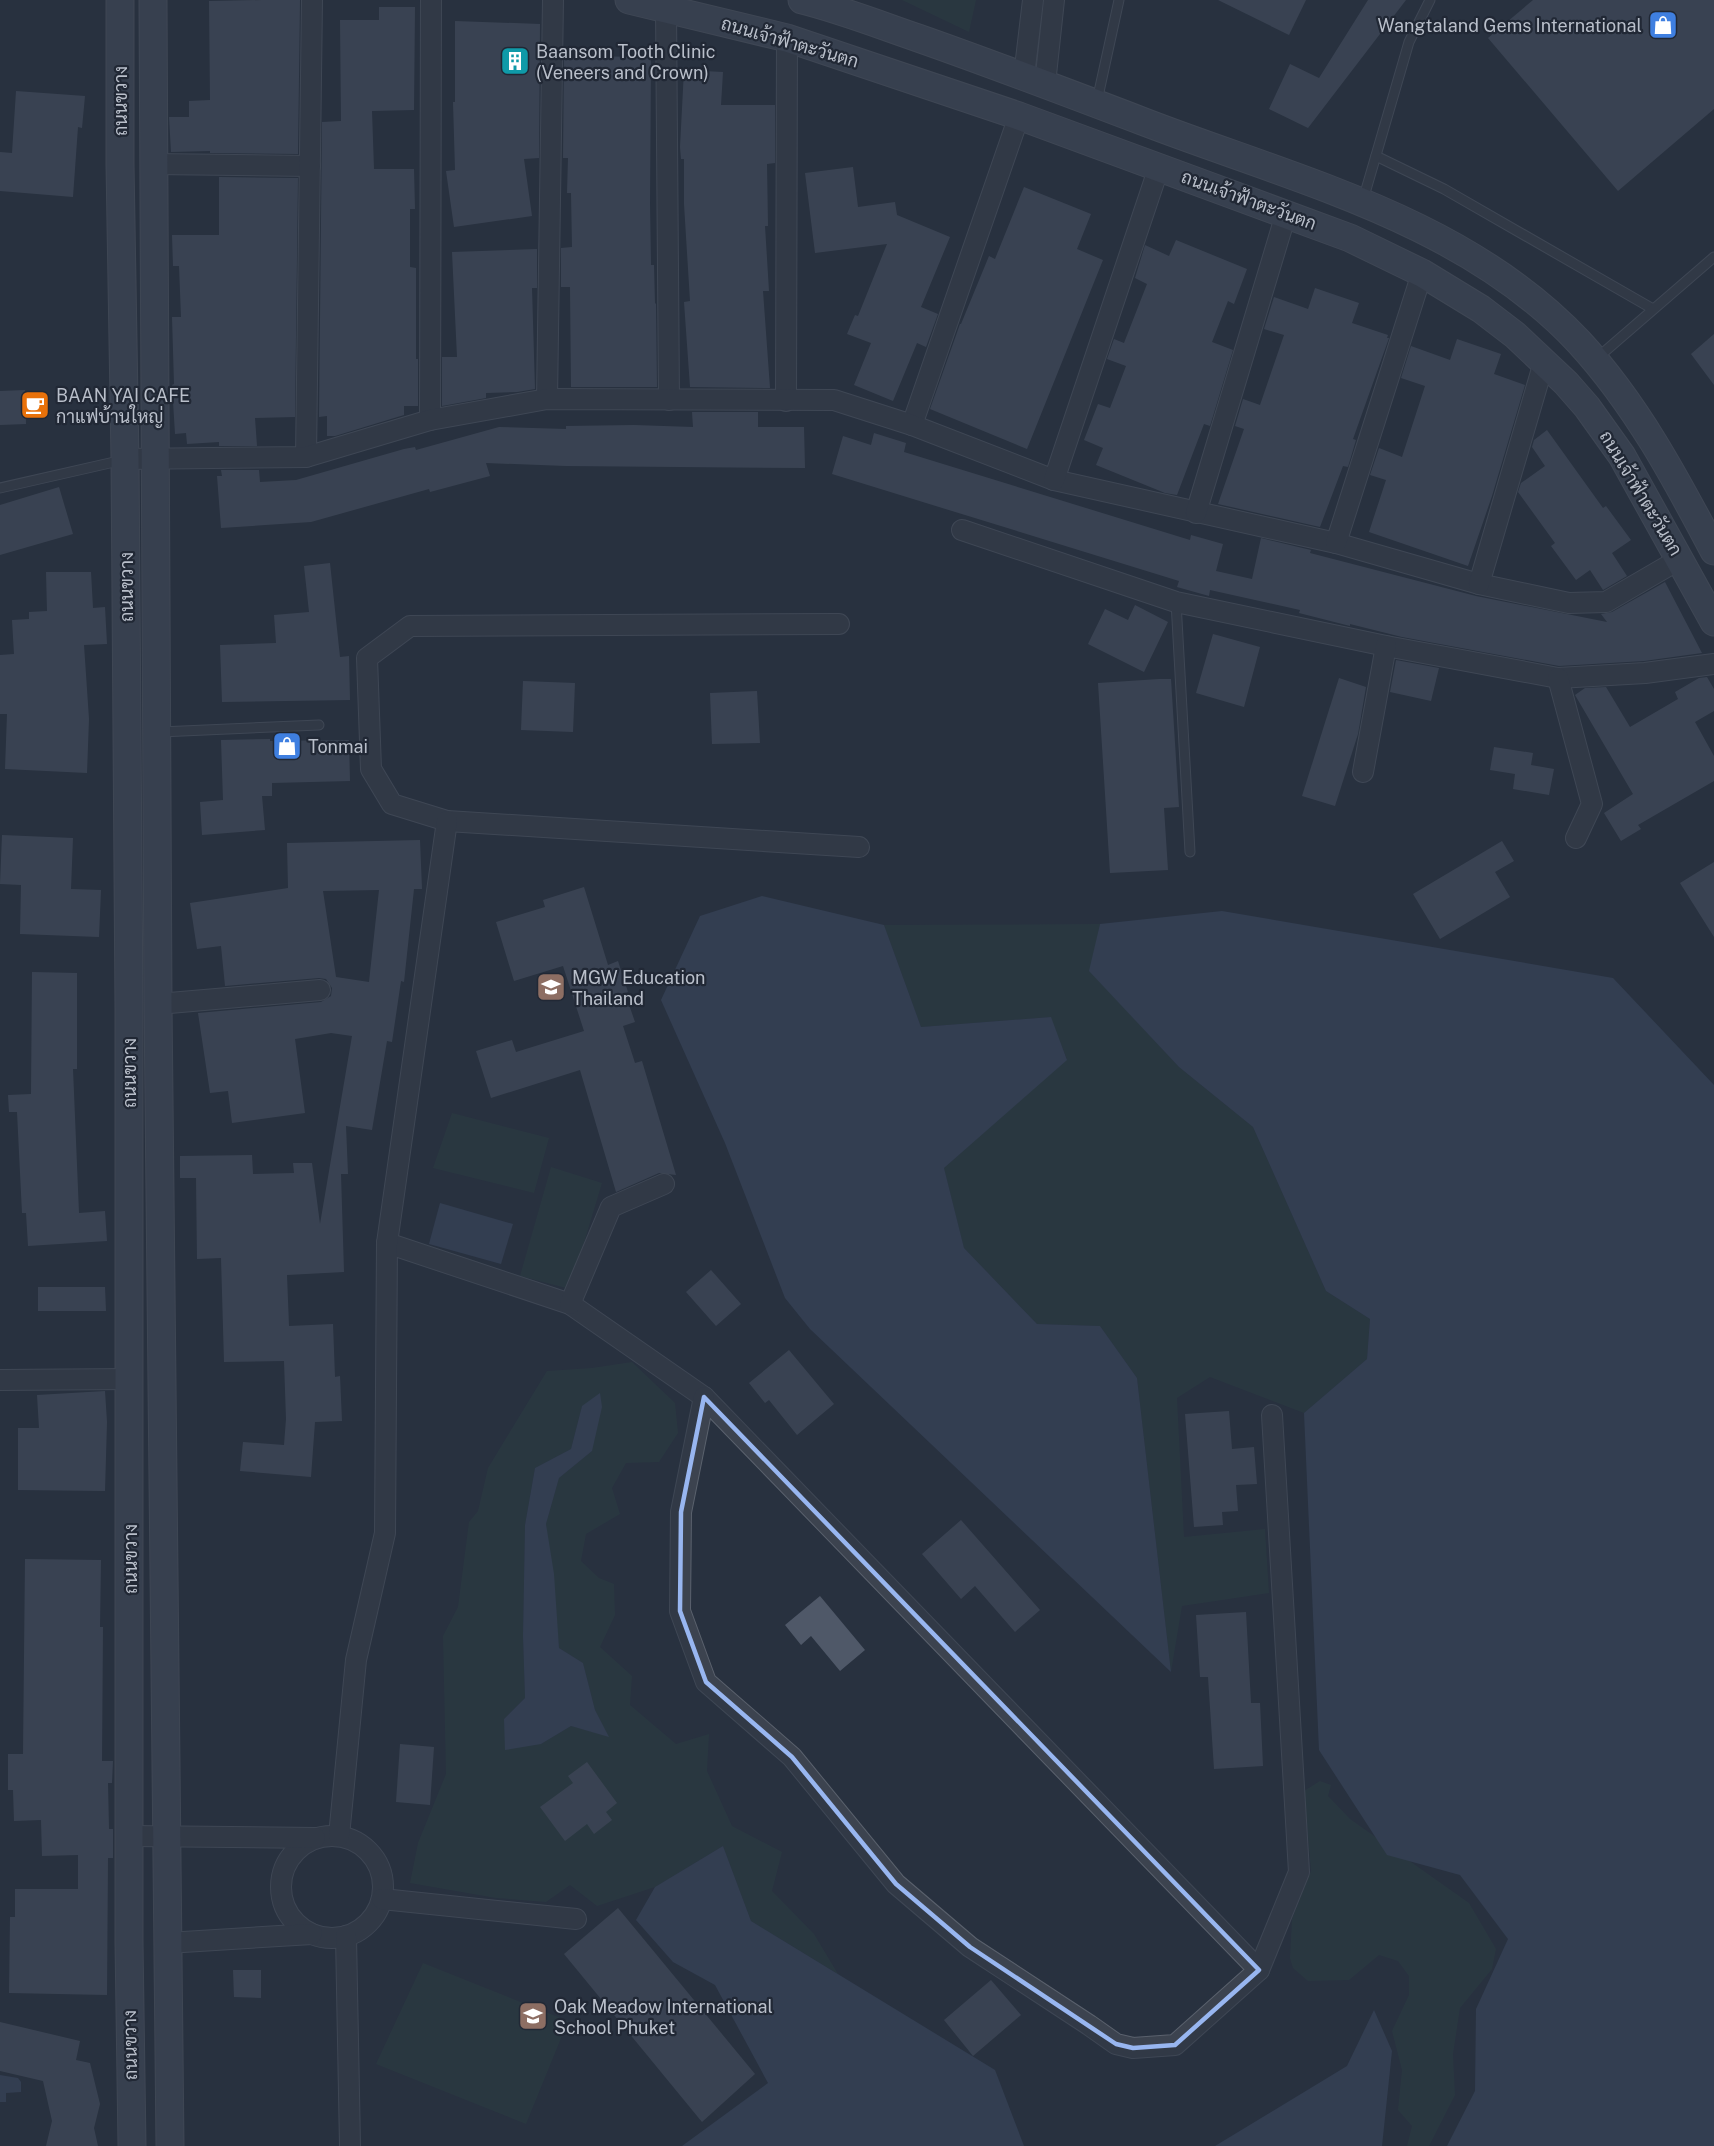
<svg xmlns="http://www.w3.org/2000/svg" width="1714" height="2146" font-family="'Public Sans',Sarabun,sans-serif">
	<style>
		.green { fill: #2b3f41; fill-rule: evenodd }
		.water { fill: #404e67 }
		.building { fill: #4f5868; fill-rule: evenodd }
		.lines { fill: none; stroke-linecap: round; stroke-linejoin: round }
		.service-casing { stroke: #5a616d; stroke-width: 11 }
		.minor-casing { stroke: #5a616d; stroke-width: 22 }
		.secondary-casing { stroke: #5a616d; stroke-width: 29 }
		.service { stroke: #3c434f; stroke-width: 9 }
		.minor { stroke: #3c434f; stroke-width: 20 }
		.secondary { stroke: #4b5262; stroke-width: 27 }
		.marked { fill: none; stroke: #98b6f0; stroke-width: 4.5; stroke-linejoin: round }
		.labels { text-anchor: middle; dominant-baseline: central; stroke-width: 4.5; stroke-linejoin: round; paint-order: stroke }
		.poi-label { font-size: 18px; fill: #b9bfca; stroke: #212835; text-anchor: start }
		.street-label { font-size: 18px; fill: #b9bfca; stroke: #212835 }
	</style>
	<rect width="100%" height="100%" fill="#28313f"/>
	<g class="green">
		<path d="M902 0H976L969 32Z"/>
		<path d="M1100 924 1090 971 1179 1067 1253 1127 1326 1291 1370 1319 1367 1359 1304 1413 1210 1377 1177 1398 1184 1537 1265 1529 1269 1593 1182 1606 1171 1672 1137 1378 1100 1326 1037 1324 964 1248 944 1168 1067 1059 1050 1017 921 1027 884 925Z"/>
		<path d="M452 1113 549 1138 534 1193 433 1168Z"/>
		<path d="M551 1167 602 1183 570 1289 520 1276Z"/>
		<path d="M632 1362 675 1403 678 1433 659 1462 626 1463 612 1488 620 1514 586 1534 581 1561 599 1578 614 1584 615 1615 600 1647 632 1676 630 1705 676 1744 709 1734 707 1771 732 1826 782 1852 772 1891 814 1934 838 1974 751 1921 723 1846 655 1887 597 1906 570 1885 546 1902 496 1898 410 1883 418 1843 446 1774 443 1636 458 1607 469 1522 478 1511 488 1468 547 1371 592 1368ZM582 1406 592 1451 559 1478 546 1524 559 1648 583 1663 595 1710 608 1736 571 1726 541 1744 504 1719 525 1698 523 1636 525 1525 535 1468 571 1449Z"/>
		<path d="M1320 1781 1331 1785 1328 1796 1350 1819 1469 1903 1496 1949 1492 1969 1460 2008 1453 2054 1455 2095 1429 2146H1407L1412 2126 1398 2110 1402 2070 1392 2031 1409 1995V1976L1398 1961 1379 1955 1349 1980 1308 1981 1293 1968 1290 1958 1292 1919 1311 1871 1304 1791Z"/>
		<path d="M423 1963 568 2021 526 2124 376 2064Z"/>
	</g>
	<g class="water">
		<path d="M762 896 884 925 921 1027 1051 1017 1067 1060 944 1168 964 1248 1037 1324 1100 1326 1137 1378 1171 1672 810 1329 785 1298 725 1143 661 1000 700 916Z"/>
		<path d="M1222 911 1613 978 1714 1085V2146H1447L1475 2091 1476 2009 1508 1939 1460 1875 1387 1855 1319 1750 1304 1413 1367 1359 1370 1319 1326 1291 1253 1127 1179 1067 1089 971 1100 924Z"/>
		<path d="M440 1203 513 1224 501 1264 429 1244Z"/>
		<path d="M600 1393 602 1407 592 1451 559 1478 546 1524 554 1574 559 1648 583 1663 595 1710 609 1737 571 1726 541 1744 505 1750 504 1719 525 1698 523 1636 525 1525 535 1468 571 1449 582 1406Z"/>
		<path d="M723 1846 751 1921 995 2070 1024 2146H682L768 2083 715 1985 673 1962 636 1920 655 1887Z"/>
		<path d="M1374 2010 1392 2051 1382 2146H1215L1347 2066Z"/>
		<path d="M0 2075 18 2078 21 2082V2092L6 2093V2102H0Z"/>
	</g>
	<g class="building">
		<path d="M262 0H300L298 154 210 153V151L171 152 169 117H189V101L210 100 209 1Z"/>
		<path d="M1218 0H1306L1289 35Z"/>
		<path d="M1368 0H1406L1308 128 1269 109 1290 64 1319 78Z"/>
		<path d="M1533 0H1714V109L1618 191 1488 38Z"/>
		<path d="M379 7H415L414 110 372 111 374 169H414L415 209H410V267L416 268V359H418V406H404V415L335 436H327V416L319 417 322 122 341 121 340 20H379Z"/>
		<path d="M455 21 540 24 539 158 524 159 532 216 454 227 446 171 455 170 453 102H455Z"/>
		<path d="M564 56 651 57 650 203 651 265H654L655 304 656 303 657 387H571L570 287H561V248L572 247 571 193H567L568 158H563Z"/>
		<path d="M684 70 723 72 721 105H775V163L767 164 768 226H765L769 291H763L770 388 690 387 684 302 690 301 684 204V159H681L680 147Z"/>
		<path d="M16 91 85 96 82 128 78 127 73 197 0 191V152L12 153Z"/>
		<path d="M853 167 858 207 895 202 897 215 950 237 921 307 938 314 926 347 917 343 893 401 854 385 871 343 847 334 855 315 858 316 887 244 815 253 805 173Z"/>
		<path d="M219 177 298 178 295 417 255 418 257 446H219V442L187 444 186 433 175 434 172 385 174 384 172 317H181L179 266H173L172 235H219Z"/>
		<path d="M1024 187 1091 214 1077 249 1103 260 1027 449 930 409 960 324H961L989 256 995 259Z"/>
		<path d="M1176 240 1247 269 1234 304 1228 301 1212 342 1233 350 1210 426 1204 424 1177 495 1165 493 1096 465 1103 448 1084 440 1098 404 1110 408 1126 366 1107 359 1114 339 1124 343 1147 284 1135 278 1145 245 1169 256Z"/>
		<path d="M537 249V288H532L535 389 517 392 486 393V398L442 406V357H457L452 252Z"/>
		<path d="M1315 288 1359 303 1352 323 1388 335 1387 338H1389L1353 439 1356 440 1348 467 1343 466 1320 527 1218 504 1244 429 1235 426 1243 399 1260 405 1284 335 1264 329 1274 297 1308 309Z"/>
		<path d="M1714 334V385L1691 354Z"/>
		<path d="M1457 339 1501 354 1494 374 1525 385 1492 496 1468 566 1369 532 1386 480 1370 475 1379 448 1402 457 1425 386 1401 378 1411 346 1450 360Z"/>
		<path d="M25 390 26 424 0 425V391Z"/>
		<path d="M692 412H758V427H804L805 468 566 466 486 463 490 476 430 492 429 489 311 522 221 528 217 476H222L221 470H259L260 482 296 480 404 449 415 447 416 450 499 427 566 429V426L634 425 693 427Z"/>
		<path d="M1547 430 1603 508 1606 506 1631 540 1612 553 1627 576 1603 590 1590 570 1576 580 1551 546 1555 543 1518 492 1521 483 1545 466 1532 447 1534 440Z"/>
		<path d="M874 433 906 443 904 452 1190 540 1191 535 1223 544 1216 571 1252 579 1261 538 1311 550 1310 553 1476 596 1607 622 1601 614 1612 612 1665 582 1702 653 1644 661 1559 666 1402 637 1350 624V626L1299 613 1300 610 1210 590 1209 596 1177 587 1179 581 832 474 843 436 871 445Z"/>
		<path d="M59 487 73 534 0 555V505Z"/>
		<path d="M330 563 340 657 349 656 350 700 222 702 220 645 276 643 274 615 309 612 304 566Z"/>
		<path d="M46 572H91L93 608 105 607 107 644 84 645 89 719 87 773 5 769 7 714H0V655L14 654 12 620 29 619V612L47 611Z"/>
		<path d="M1135 605 1168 622 1144 672 1088 644 1105 609 1128 620Z"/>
		<path d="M1213 634 1260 647 1244 707 1196 693Z"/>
		<path d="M1396 660 1439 668 1431 701 1390 692Z"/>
		<path d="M1707 677 1714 689V711L1695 722 1714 756V781L1638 825 1641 829 1621 841 1604 813 1633 794 1575 695 1585 688 1606 687 1630 727 1678 699 1675 692 1699 678Z"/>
		<path d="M1339 678 1366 687 1358 734 1335 806 1302 796Z"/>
		<path d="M1159 679H1171L1179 807 1164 808 1168 870 1110 873 1098 683Z"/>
		<path d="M523 681 575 683 573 732 521 730Z"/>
		<path d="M757 691 760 743 712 744 710 693Z"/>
		<path d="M270 739V741L349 740 350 781 272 783V796H262L265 830 202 835 200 802 223 800 221 740Z"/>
		<path d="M1494 747 1533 753 1531 765 1554 769 1549 795 1513 789 1515 774 1490 770Z"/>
		<path d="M2 835 73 838 71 889 101 890 99 937 20 934 21 885 0 884Z"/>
		<path d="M420 840 422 889H414L404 982 401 981 392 1042 387 1041 372 1130 346 1126 348 1174H341L344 1272 287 1275 289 1326 333 1324 335 1377 340 1376 342 1421 315 1422 311 1477 240 1471 243 1442 284 1445 286 1419 284 1361 224 1362 221 1258 197 1259 196 1178H180V1156L252 1155 253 1174 294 1173 293 1163H312L320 1224 352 1036 331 1033 295 1039 305 1113 232 1123 228 1091 210 1093 198 1013 321 1002 331 996 332 988 326 979 319 978 225 986 221 946 197 949 190 903 288 888 287 843ZM379 890 369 982 336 977 323 891Z"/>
		<path d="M1502 841 1514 861 1495 872 1510 897 1440 939 1413 894Z"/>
		<path d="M1714 862V937L1680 883Z"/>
		<path d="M584 887 608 965 618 961 628 992 625 993 635 1022 623 1026 635 1063 642 1061 676 1175 659 1173 616 1192 580 1070 491 1098 476 1051 512 1040 516 1052 584 1031 563 966 514 981 496 922 545 907 543 900Z"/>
		<path d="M32 972 77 973V1069H73L79 1213 105 1211 107 1241 28 1246 26 1213H22L17 1112H9L8 1095 31 1094Z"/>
		<path d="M711 1270 741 1304 716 1326 686 1292Z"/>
		<path d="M38 1287H105L106 1311H38Z"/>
		<path d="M789 1350 834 1404 797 1435 769 1400 765 1403 749 1383Z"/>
		<path d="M105 1391 107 1422 105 1491 18 1490V1428H39L37 1395Z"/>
		<path d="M1229 1411 1232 1449 1254 1447 1257 1484 1236 1485 1238 1511 1222 1512 1223 1525 1194 1527 1185 1414Z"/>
		<path d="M961 1520 1040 1610 1015 1632 975 1586 961 1599 922 1554Z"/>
		<path d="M25 1559 101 1560 100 1627H103L102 1761H113L112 1783H108L109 1829H113V1858H108L107 1995 9 1993 10 1917H15V1889H78V1855L42 1856 41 1820 14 1821 13 1790H8V1754H23Z"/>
		<path d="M820 1596 865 1650 840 1671 811 1636 801 1645 785 1625Z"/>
		<path d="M1246 1612 1251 1703H1260L1263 1766 1214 1769 1208 1677H1200L1196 1615Z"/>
		<path d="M400 1744 434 1747 430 1805 396 1802Z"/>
		<path d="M587 1762 617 1803 606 1812 612 1820 594 1834 587 1824 565 1841 540 1807 573 1783 568 1776Z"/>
		<path d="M618 1908 755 2074 702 2122 564 1954Z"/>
		<path d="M233 1970H261V1998L234 1997Z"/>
		<path d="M991 1980 1021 2015 973 2056 944 2020Z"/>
		<path d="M0 2022 80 2041 76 2060 90 2063 100 2104 94 2128 98 2146H46L52 2121 43 2081 0 2071Z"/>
	</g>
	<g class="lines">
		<g class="service-casing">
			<g id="service">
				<path d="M1097 101 1119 0"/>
				<path d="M1376 156 1444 189 1653 309"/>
				<path d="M1363 200 1409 42 1430 0"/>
				<path d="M1596 359 1714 257"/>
				<path d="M0 488 123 460"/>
				<path d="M1176 602 1190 852"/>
				<path d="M160 732 319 725"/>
			</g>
		</g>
		<g class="minor-casing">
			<g id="minor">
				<path d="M666 8 669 400"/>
				<path d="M1024 76 1033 0"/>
				<path d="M1045 84 1054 0"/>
				<path d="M154 164 310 166"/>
				<path d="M547 399 553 0"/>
				<path d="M786 401 787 38"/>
				<path d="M430 420 431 0"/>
				<path d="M912 425 1019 116"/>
				<path d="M306 457 312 0"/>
				<path d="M125 459 306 457 430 420 547 399 834 400 912 425 1054 480 1336 543 1479 584 1569 603 1606 602 1680 559"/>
				<path d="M1054 480 1159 167"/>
				<path d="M1196 513 1286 214"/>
				<path d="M962 530 1176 602 1386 646 1558 678 1645 673 1714 664"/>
				<path d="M1336 543 1422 273"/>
				<path d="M1479 584 1544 362"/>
				<path d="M839 624 410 626 367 658 371 769 392 804 447 821 859 847"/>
				<path d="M1558 678 1592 804 1576 838"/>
				<path d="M1363 772 1386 646"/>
				<path d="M158 1004 320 990"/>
				<path d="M387 1243 570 1304 704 1397 1259 1970"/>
				<path d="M570 1304 611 1207 664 1184"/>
				<path d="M0 1380 130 1379"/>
				<path d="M704 1397 681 1512 680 1611 706 1682 792 1757 896 1884 970 1947 1089 2025 1116 2044 1133 2048 1175 2045 1259 1970 1299 1872 1272 1415"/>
				<circle cx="332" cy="1887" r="51"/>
				<path d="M130 1836 315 1838"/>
				<path d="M339 1836 356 1660 385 1533 387 1243 447 821"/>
				<path d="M382 1899 576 1919"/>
				<path d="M346 1936 350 2146"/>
				<path d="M167 1943 312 1934"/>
			</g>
		</g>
		<g class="secondary-casing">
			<g id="secondary">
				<path d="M120 0V164L125 459 129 1008V1942L132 2146"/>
				<path d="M153 0 158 1004 170 2146"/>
				<path d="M629 0 787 38 1019 116 1350 238 1422 273 1481 309 1515 335 1566 383 1587 407 1622 456 1714 622"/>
				<path d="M802 0C842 10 880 25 918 38 995 65 1071 94 1147 123 1296 180 1466 221 1579 342 1636 404 1675 477 1714 551"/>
			</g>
		</g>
		<use href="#service" class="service"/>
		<use href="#minor" class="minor"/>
		<use href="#secondary" class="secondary"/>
	</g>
	<path d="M0 0H1714V2146H0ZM704 1397 1259 1970 1175 2045 1133 2048 1116 2044 970 1947 896 1884 792 1757 706 1682 680 1611 681 1512Z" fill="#28313f" fill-opacity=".55" fill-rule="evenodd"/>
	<path class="marked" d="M704 1397 1259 1970 1175 2045 1133 2048 1116 2044 970 1947 896 1884 792 1757 706 1682 680 1611 681 1512Z"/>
	<defs>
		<g id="shop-square" transform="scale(1.5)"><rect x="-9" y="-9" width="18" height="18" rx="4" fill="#3f7fe0" stroke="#212835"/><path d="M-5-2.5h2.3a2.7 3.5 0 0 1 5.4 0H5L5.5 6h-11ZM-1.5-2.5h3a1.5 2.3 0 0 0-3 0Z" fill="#fff"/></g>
		<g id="building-square" transform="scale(1.5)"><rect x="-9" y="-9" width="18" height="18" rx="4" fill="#0f9aa8" stroke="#212835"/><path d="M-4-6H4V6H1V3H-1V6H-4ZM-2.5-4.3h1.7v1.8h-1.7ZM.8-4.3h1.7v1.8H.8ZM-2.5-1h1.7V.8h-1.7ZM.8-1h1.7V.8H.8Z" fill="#fff"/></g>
		<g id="cafe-square" transform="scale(1.5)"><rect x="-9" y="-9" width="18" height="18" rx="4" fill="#e8710a" stroke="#212835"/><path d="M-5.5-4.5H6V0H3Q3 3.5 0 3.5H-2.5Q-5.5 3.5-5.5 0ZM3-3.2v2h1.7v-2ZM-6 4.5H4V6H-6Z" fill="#fff"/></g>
		<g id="school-square" transform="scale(1.5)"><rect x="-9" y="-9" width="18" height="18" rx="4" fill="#8d6e63" stroke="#212835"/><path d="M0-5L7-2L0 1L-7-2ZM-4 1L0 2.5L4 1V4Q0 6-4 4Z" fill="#fff"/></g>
	</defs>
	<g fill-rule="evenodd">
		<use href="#shop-square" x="1663" y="25"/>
		<use href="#building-square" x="515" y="61"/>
		<use href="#cafe-square" x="35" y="405"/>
		<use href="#shop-square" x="287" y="746"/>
		<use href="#school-square" x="551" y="987"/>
		<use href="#school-square" x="533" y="2016"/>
	</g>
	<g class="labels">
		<g class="poi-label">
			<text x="1642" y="25" text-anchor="end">Wangtaland Gems International</text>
			<text x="536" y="51">Baansom Tooth Clinic<tspan x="536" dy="21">(Veneers and Crown)</tspan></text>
			<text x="56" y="395">BAAN YAI CAFE<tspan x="56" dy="21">กาแฟบ้านใหญ่</tspan></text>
			<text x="308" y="746">Tonmai</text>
			<text x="572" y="977">MGW Education<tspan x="572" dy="21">Thailand</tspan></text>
			<text x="554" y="2006">Oak Meadow International<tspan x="554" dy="21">School Phuket</tspan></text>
		</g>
		<g class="street-label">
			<text transform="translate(790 42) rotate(16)">ถนนเจ้าฟ้าตะวันตก</text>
			<text transform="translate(120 101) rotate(-90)">ถนนขวาง</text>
			<text transform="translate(1249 200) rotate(20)">ถนนเจ้าฟ้าตะวันตก</text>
			<text transform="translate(1641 493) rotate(59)">ถนนเจ้าฟ้าตะวันตก</text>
			<text transform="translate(126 587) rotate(-90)">ถนนขวาง</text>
			<text transform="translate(129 1073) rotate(-90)">ถนนขวาง</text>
			<text transform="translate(130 1559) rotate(-90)">ถนนขวาง</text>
			<text transform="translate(130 2045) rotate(-91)">ถนนขวาง</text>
		</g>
	</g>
</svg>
